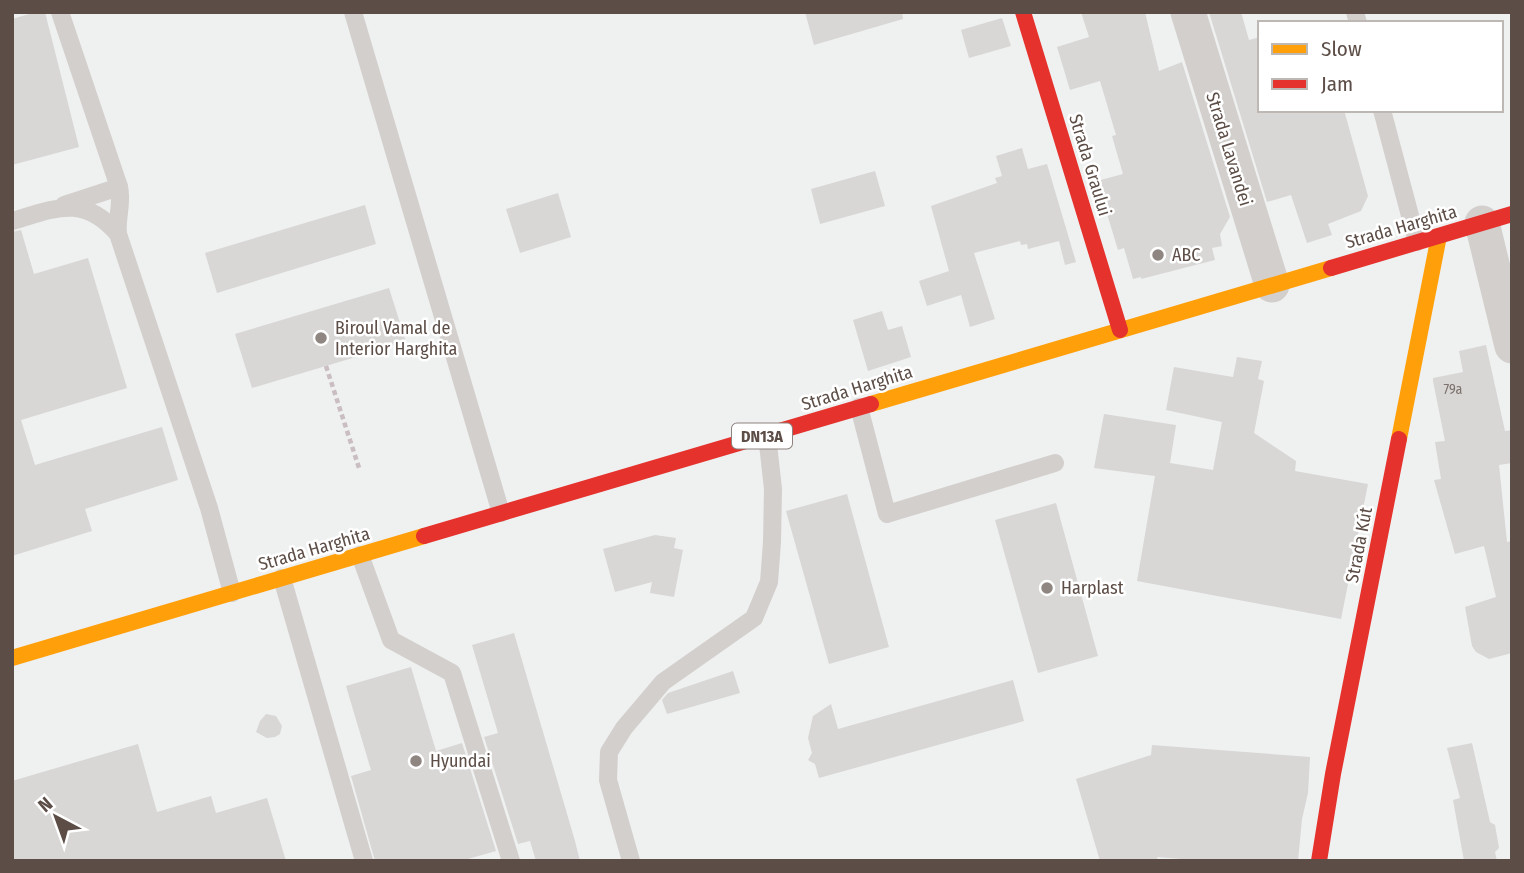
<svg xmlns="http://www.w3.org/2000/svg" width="1524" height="873" font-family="'Fira Sans Condensed',sans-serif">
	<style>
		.building { fill: #d8d7d6 }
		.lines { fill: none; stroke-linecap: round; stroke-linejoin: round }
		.path { stroke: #cabdc3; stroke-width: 4.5; stroke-dasharray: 5 3.5; stroke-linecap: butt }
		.lane { stroke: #d3cfcd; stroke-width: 18 }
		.street { stroke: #d3cfcd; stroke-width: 35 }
		.slow { stroke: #ff9f0a; stroke-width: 16 }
		.jam { stroke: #e5322d; stroke-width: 16 }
		.poi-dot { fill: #8f8682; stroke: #fff; stroke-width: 2.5 }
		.labels { text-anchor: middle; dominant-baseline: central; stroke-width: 5; stroke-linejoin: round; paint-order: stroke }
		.number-label { font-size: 14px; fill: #7c716c }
		.shield { fill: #fff; stroke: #8d827e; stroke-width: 2 }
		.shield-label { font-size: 16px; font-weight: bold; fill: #5c4d46 }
		.street-label { font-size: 18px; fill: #5c4d46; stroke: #fff }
		.poi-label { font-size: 18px; fill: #5c4d46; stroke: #fff; text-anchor: start }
	</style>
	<rect width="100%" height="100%" fill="#eff0f0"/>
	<g class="building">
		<path d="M36 12H45L79 147 12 165V19Z"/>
		<path d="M805 12H902L903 19 814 45Z"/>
		<path d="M1081 12H1145L1159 71 1182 62 1230 217 1220 234 1222 246 1212 248 1215 260 1141 279V277L1133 279 1124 248 1118 250 1097 181 1123 174 1112 136 1116 135 1100 81 1070 90 1057 47 1089 37Z"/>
		<path d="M1209 12H1241L1249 40 1260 37V110H1344L1368 196 1361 211 1328 224 1332 235 1307 243 1291 195 1267 202Z"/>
		<path d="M1002 18 1011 46 969 58 961 30Z"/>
		<path d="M1022 148 1028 169 1047 164 1076 262 1065 265 1059 241 1028 249 1027 244 1021 245 1020 241 974 253 995 319 970 327 961 295 927 306 919 281 949 271 931 206 997 183 995 178 1002 176 996 156Z"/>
		<path d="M875 171 885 206 820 224 811 189Z"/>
		<path d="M558 193 571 237 520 253 506 209Z"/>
		<path d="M365 205 376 244 217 293 205 253Z"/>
		<path d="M21 230 34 274 88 258 127 388 21 420 35 465 162 427 178 480 85 509 92 531 12 556V232Z"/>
		<path d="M389 288 406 342 252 388 235 334Z"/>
		<path d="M882 311 888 330 902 326 911 357 868 371 853 320Z"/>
		<path d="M1486 345 1505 431 1512 430V463L1499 465 1507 542 1512 541V653L1489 659 1476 652 1472 646 1465 607 1496 597 1484 546 1455 554 1434 480 1441 479 1435 442 1445 441 1433 381V378L1463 372 1459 351Z"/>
		<path d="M1237 357 1262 361 1258 379 1264 381 1254 433 1296 461 1295 471 1368 484 1341 619 1137 581 1155 476 1094 468 1104 414 1176 425 1170 463 1213 470 1222 422 1166 410 1174 367 1233 377Z"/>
		<path d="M847 494 889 647 829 664 786 511Z"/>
		<path d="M1056 503 1098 656 1038 673 995 520Z"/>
		<path d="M655 535 676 538 674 548 683 550 674 597 650 593 652 582 615 592 603 549Z"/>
		<path d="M514 633 575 841 580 861H536L530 841 518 844 484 737 498 733 472 645Z"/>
		<path d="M411 667 436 751 462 743 496 851 461 861H375L351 776 371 770 346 686Z"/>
		<path d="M733 671 740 693 667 714 662 700 668 693Z"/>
		<path d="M1013 680 1024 721 819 778 815 764 808 760 812 753 808 738 813 716 831 704 838 729Z"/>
		<path d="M266 714 276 716 282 726 280 734 275 737 267 738 256 732 260 721Z"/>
		<path d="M1472 743 1490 822 1495 825 1499 848 1495 852 1497 861H1464L1453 800 1460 798 1447 748Z"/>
		<path d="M138 744 157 812 211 796 216 813 267 798 286 861H12V781Z"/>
		<path d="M1152 745 1310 757 1308 793 1302 819 1298 861H1205L1157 857 1158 861H1100L1076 779 1151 755Z"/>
	</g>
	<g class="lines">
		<path class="path" d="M326 366 360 471"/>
		<g class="lane">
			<path d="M60 12 119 187 64 205"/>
			<path d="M353 12 501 513"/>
			<path d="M1355 12 1358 23"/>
			<path d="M1382 110 1417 242"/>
			<path d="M12 221C56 208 84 194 118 234L209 508 232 593"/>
			<path d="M118 234C116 218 123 203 119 187"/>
			<path d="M859 407 887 514 1055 463"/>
			<path d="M360 555 391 640 452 673 511 861"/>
			<path d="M282 578 364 861"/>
			<path d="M631 861 608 780 609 752 624 728 663 682 754 618 769 582 772 542 773 489 767 435"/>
		</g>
		<g class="street">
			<path d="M1188 12 1272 285"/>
			<path d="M1482 223 1512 346"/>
		</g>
		<g class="slow">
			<path d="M871 404 1331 268"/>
			<path d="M1399 439 1439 236"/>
			<path d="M12 658 424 536"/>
		</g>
		<g class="jam">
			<path d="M1023 12 1120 330"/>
			<path d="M1331 268 1512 214"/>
			<path d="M424 536 871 404"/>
			<path d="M1319 861 1333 774 1399 439"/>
		</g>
	</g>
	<g class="poi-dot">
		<circle cx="1158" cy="255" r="7"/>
		<circle cx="321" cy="338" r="7"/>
		<circle cx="1047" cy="588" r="7"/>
		<circle cx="416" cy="761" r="7"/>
	</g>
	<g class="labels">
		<g class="number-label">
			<text x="1453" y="389">79a</text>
		</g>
		<rect class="shield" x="732" y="423.5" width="60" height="25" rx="5"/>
		<g class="shield-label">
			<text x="762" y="436">DN13A</text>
		</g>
		<g class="street-label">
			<text transform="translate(1229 149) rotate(73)">Strada Lavandei</text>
			<text transform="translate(1090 165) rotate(73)">Strada Graului</text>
			<text transform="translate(1401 227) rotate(-16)">Strada Harghita</text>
			<text transform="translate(857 388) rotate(-17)">Strada Harghita</text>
			<text transform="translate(1359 545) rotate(-79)">Strada Kút</text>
			<text transform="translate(314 549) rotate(-16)">Strada Harghita</text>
		</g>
		<g class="poi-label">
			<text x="1172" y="255">ABC</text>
			<text x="335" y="328">Biroul Vamal de<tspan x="335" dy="21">Interior Harghita</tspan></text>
			<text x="1061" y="588">Harplast</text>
			<text x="430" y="761">Hyundai</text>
		</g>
	</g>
	<rect width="1524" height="873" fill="none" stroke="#5c4d46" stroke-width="28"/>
	<rect x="1258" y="21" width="245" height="91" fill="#ffffff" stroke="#beb8b5" stroke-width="2"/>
	<rect x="1272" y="44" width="35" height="10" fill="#ff9f0a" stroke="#beb8b5" stroke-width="2"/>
	<text x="1321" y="56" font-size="21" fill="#5c4d46">Slow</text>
	<rect x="1272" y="79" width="35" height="10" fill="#e5322d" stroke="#beb8b5" stroke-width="2"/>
	<text x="1321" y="91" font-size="21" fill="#5c4d46">Jam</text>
	<g transform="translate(56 817) rotate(319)" stroke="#ffffff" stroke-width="5" paint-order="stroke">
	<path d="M0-5L12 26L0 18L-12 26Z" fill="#5c4d46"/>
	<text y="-10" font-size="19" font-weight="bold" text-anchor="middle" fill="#5c4d46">N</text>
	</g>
</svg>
